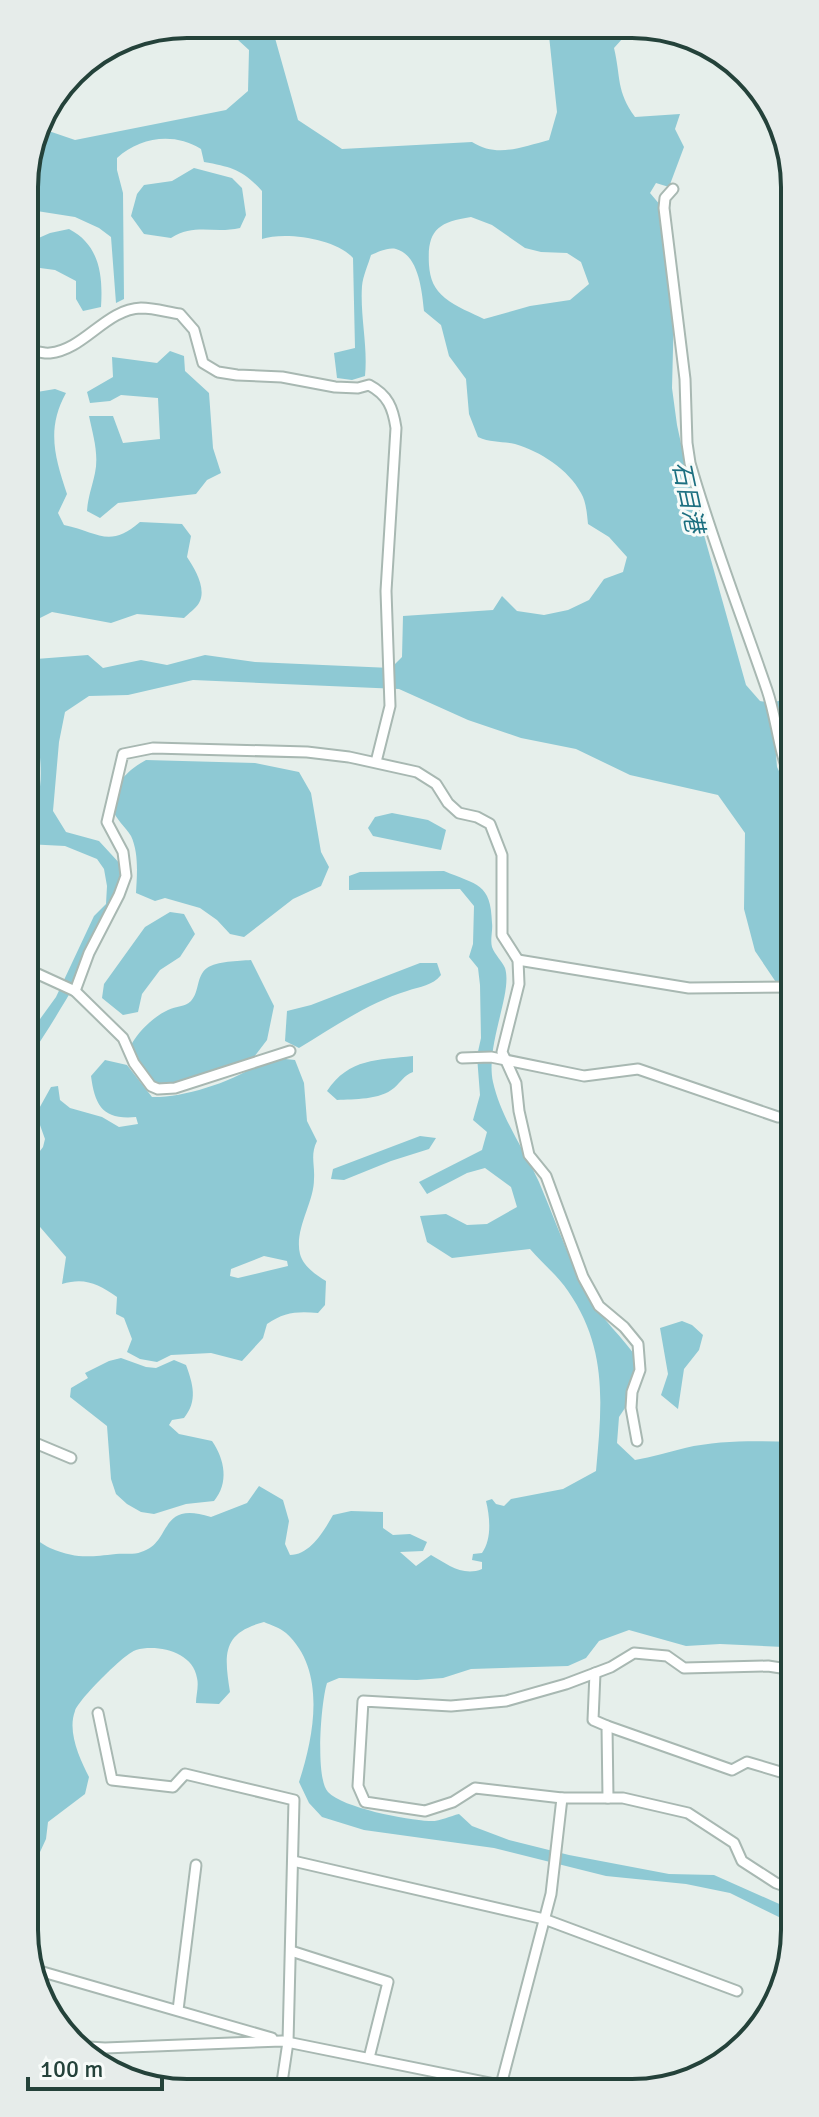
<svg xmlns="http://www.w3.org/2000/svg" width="819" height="2117" font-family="Signika,'Noto Sans SC',sans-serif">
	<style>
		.water { fill: #8ec9d4; fill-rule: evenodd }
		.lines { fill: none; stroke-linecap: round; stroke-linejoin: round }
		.minor-casing { stroke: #a8b8b2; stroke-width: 13 }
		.minor { stroke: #fff; stroke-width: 9 }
		.labels { text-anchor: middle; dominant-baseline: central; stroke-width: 6; stroke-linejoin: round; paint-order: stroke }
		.water-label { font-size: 24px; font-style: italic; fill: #1c6f80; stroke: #f7fbf9 }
		.rim { fill: none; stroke: #24423a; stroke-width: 4 }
	</style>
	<rect width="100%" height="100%" fill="#e6efeb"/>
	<g class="water">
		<path d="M226 24 267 25 275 38 298 120 342 149 472 142C497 158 522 147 549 140L557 112 548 26 665 27 671 31 623 38 614 48C621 77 616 91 635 117L680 114 675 129 684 147 669 187 656 183 650 193 661 206 674 310 672 388 677 425 690 485 746 685 760 701 772 703 791 697V724L786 726 775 742 777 767 791 796 792 1155 781 1125 786 1076 784 994 755 951 744 909 745 833 718 795 630 775 576 749 521 738 468 720 399 689 193 680 128 695 89 696 65 712 59 742 53 811 66 832 99 841 122 866C106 941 68 998 27 1062V1037L56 997 94 916 106 904 107 886 104 869 97 859 65 846 26 844V818C52 793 36 741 35 709 34 692 36 675 36 659L88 655 103 668 141 660 167 665 205 655 255 662 391 668 402 657 403 616 493 610 502 596 517 611 544 615 568 610 589 600 604 579 623 572 627 557 609 537 588 524C587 514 586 501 581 493 569 470 540 451 515 444 502 441 491 443 478 437L469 414 466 379 449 356 441 325 424 311C422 292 419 255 396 249 388 247 378 252 371 255 368 265 363 276 362 286 360 317 368 346 365 376L352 380 337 378 334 353 355 348 353 258C337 239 285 231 262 239V191C243 170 232 167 204 162L201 149C174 132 140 137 117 158V170L123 193 124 299 116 303 111 237 99 228 75 217 24 209V176L37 127 75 140 226 110 248 91 249 50 226 29ZM471 217 492 225 525 248 541 252 567 253 581 262 589 284 570 300 530 306 484 319C472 313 456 307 445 298 434 289 430 279 429 265 427 231 437 222 471 217Z"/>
		<path d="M194 168 232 178 242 188 246 215 240 228C214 234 195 223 171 238L144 234 131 216 137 194 144 185 172 181Z"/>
		<path d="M69 229C100 245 103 276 101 307L83 311 76 299V281L55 270 40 268 25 290V244L50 233Z"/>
		<path d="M170 351 184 356 185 371 209 393 213 448 221 473 207 480 196 494 118 503 100 518 87 511C88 497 92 487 95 473 99 454 93 435 89 416H113L123 443 160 439 158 398 121 395 110 401 90 403 87 392 113 377 112 357 157 363Z"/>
		<path d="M55 389 66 393C46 429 55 458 67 494L58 513 64 525C98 532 109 549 140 522L182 524 191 536 187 557C195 569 207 589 199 603 196 608 188 614 184 618L137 614 111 623 52 612 34 621 26 615 25 394Z"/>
		<path d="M146 760 255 763 299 772 311 793 321 852 329 867 321 886 293 899 244 937 230 934 217 920 200 908 165 898 155 901 136 893C137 875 139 853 131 836 126 827 115 819 113 809 109 787 129 769 146 760Z"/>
		<path d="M392 813 428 820 446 830 441 850 373 836 368 828 375 817Z"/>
		<path d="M444 871C477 885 491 883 492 923 493 930 490 940 492 947 495 955 502 961 505 968 513 993 485 1045 493 1082 501 1118 524 1149 539 1182 555 1219 568 1258 587 1294 601 1319 623 1337 639 1361L635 1393 619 1417 617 1443 635 1460C652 1457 668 1452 685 1448 720 1440 757 1441 793 1442L794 1638 783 1647 720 1644 686 1646 629 1630 599 1641 586 1658 568 1666 471 1669 443 1678 417 1680 339 1678 327 1683C321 1702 315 1778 328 1792 343 1808 407 1820 429 1821 439 1822 450 1816 459 1814L472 1826 509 1840 569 1855 669 1874 714 1875 795 1911V1932L785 1920 730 1893 686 1884 606 1876 494 1848 364 1830 322 1817 309 1803 299 1782C314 1736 327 1670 286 1633 280 1628 271 1625 264 1622 222 1633 224 1654 230 1692L219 1704 196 1703C196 1695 199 1686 197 1678 193 1652 158 1644 136 1650 125 1653 79 1699 75 1711 67 1732 80 1759 89 1777L85 1794 48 1822 46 1839 34 1865 29 1864 28 1536C35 1538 42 1544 50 1548 77 1559 88 1557 116 1554 125 1553 134 1555 141 1552 173 1543 157 1500 211 1517L247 1503 259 1486 283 1500 289 1521 285 1544 290 1555C310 1555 324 1531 333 1515L351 1511 383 1512V1528L393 1535 410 1534 427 1542 423 1551 400 1552 416 1566 431 1555C447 1564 463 1577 482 1569V1562L472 1560 473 1554 482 1553C492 1539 490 1517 486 1501L492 1499 496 1504 504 1506 511 1499 563 1489 596 1471C602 1404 608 1349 568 1291 558 1276 542 1263 530 1249L452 1258 427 1242 420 1216 446 1214 467 1225 487 1224 517 1207 511 1187 485 1168 467 1173 427 1194 419 1182 482 1150 487 1132 473 1120 480 1095 477 1056 481 1038 480 985 478 968 469 957 473 944 474 906 460 889 349 890V876L360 872Z"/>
		<path d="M170 912 184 914 195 934 180 957 160 970 142 994 138 1012 123 1015 102 998 104 984 145 927Z"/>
		<path d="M251 960 274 1006 267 1040 254 1057 170 1092 157 1090 137 1062 131 1045C139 1031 153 1017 168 1010 176 1006 185 1007 191 1001 200 991 196 976 207 968 217 961 238 961 251 960Z"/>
		<path d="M420 963H437L441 975C432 986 421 986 407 991 368 1003 334 1027 299 1048L285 1041 287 1011 311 1005Z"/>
		<path d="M413 1056V1072C403 1076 402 1081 394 1088 380 1100 354 1099 337 1100L327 1091C349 1058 378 1060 413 1056Z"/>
		<path d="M266 1057 295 1060 304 1083 307 1121 317 1141C310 1155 315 1164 314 1179 314 1203 294 1229 300 1254 303 1266 316 1275 326 1281L325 1305 318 1313C298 1311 284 1312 267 1324L263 1338 242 1361 211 1353 171 1355 157 1362 140 1359 127 1352 132 1339 124 1318 116 1314 117 1297C98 1284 85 1277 62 1284L66 1257 34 1220 27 1217V1168L43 1147 45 1139 36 1114 51 1087 58 1086 60 1100 70 1108 102 1117 119 1127 138 1124 136 1117C103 1120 95 1106 91 1076L105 1060 127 1065 152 1097C184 1098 244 1079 266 1057ZM264 1256 287 1261 288 1266 238 1278 230 1276 231 1269Z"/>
		<path d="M420 1136 436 1138 429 1149 391 1161 344 1180 331 1179 333 1169Z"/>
		<path d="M682 1321 692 1325 703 1335 699 1350 684 1369 678 1409 661 1395 668 1374 660 1328Z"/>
		<path d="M121 1358 146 1367 156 1368 174 1360 186 1365C193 1384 198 1401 184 1418L172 1420 169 1425 179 1434 212 1441C225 1460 229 1483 214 1501L186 1504 154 1514 141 1512 127 1504 116 1494 111 1479 107 1426 70 1397 71 1388 88 1378 85 1373 109 1361Z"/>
	</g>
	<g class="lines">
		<g class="minor-casing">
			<g id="minor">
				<path d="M673 189 665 198 664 208 685 379 687 443 690 463C712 540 741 614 767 690 777 719 778 751 791 778"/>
				<path d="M25 349C33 350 42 354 50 353 84 350 106 309 141 308 154 308 167 312 180 314L194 330 203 363 218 372 237 375 282 377 335 387 358 388 369 385C388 395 393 408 396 428L386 591 390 706 376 762"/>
				<path d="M518 960 689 988 792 987"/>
				<path d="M27 969 75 991 123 1038 134 1063 151 1086 158 1089 175 1088 290 1051"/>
				<path d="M75 991 89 953 119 895 126 876 123 852 107 822 123 754 153 748 307 752 349 757 417 772 436 784 448 803 459 813 477 817 490 824 502 855V935L518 960 519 984 502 1052 516 1083 519 1111 529 1155 546 1176 583 1277 599 1306 624 1327 638 1344 640 1370 632 1392 631 1408 637 1441"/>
				<path d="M462 1058 491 1057 584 1076 638 1069 778 1117H792"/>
				<path d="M28 1440 71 1458"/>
				<path d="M794 1670 768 1666 684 1668 667 1656 634 1653 611 1667 566 1684 506 1701 451 1706 363 1701 358 1786 365 1802 425 1811 453 1802 475 1788 562 1798H623L688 1813 734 1843 742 1861 776 1883 795 1890"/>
				<path d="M595 1673 593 1720 607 1726 608 1798"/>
				<path d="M98 1713 112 1780 173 1787 185 1774 294 1800 288 2042 281 2089"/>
				<path d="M607 1726 732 1770 747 1762 794 1776"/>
				<path d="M293 1861 544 1919 737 1991"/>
				<path d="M291 1951 388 1982 369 2058"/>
				<path d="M29 1968 272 2038"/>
				<path d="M178 2010 196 1865"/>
				<path d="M73 2046 105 2048 282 2041 514 2088"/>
				<path d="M501 2085 551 1894 562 1798"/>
			</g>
		</g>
		<use href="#minor" class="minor"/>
	</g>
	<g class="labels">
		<g class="water-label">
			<text transform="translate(688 497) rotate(78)">石目港</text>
		</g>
	</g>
	<path d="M0 0H819V2117H0ZM187 38H632A149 149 0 0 1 781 187V1930A149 149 0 0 1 632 2079H187A149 149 0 0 1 38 1930V187A149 149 0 0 1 187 38Z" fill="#e6ecea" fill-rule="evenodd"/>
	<path class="rim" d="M187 38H632A149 149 0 0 1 781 187V1930A149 149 0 0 1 632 2079H187A149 149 0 0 1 38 1930V187A149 149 0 0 1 187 38Z"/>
	<path d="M28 2077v12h134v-12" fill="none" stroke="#24423a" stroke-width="4"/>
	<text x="40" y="2077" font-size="24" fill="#24423a" stroke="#f7fbf9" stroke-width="6" paint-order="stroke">100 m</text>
</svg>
